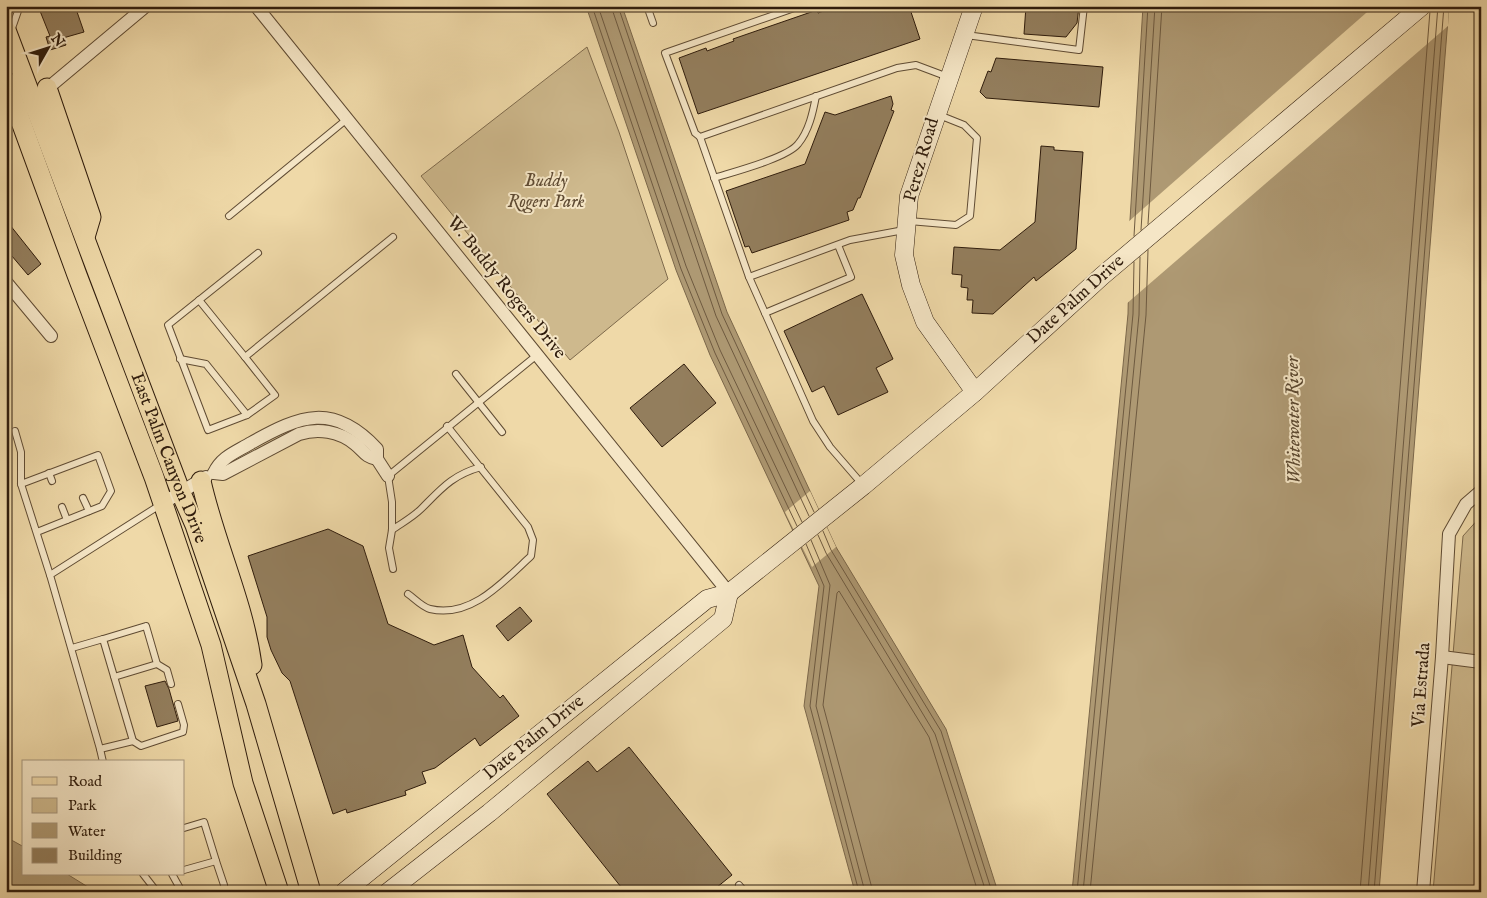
<svg xmlns="http://www.w3.org/2000/svg" width="1487" height="898" font-family="'IM FELL English',serif">
	<style>
		.green { fill: #ceb98d; stroke: #7e6a4c }
		.water { fill: #ae9973; stroke: #7b674a }
		.pier { fill: #efd9a8 }
		.lines { fill: none; stroke-linecap: round; stroke-linejoin: round }
		.shore { stroke: #6e5a40; stroke-width: 1 }
		.building { fill: #937e5d; stroke: #2f1c0c }
		.service-casing { stroke: #5f4b33; stroke-width: 8 }
		.minor-casing { stroke: #5f4b33; stroke-width: 14 }
		.secondary-casing { stroke: #2f1c0c; stroke-width: 19 }
		.primary-casing { stroke: #2f1c0c; stroke-width: 21 }
		.service { stroke: #f5e6c6; stroke-width: 6 }
		.minor { stroke: #f5e6c6; stroke-width: 12 }
		.secondary { stroke: #f5e6c6; stroke-width: 18 }
		.primary { stroke: #efd9a8; stroke-width: 19 }
		.labels { text-anchor: middle; dominant-baseline: central; stroke-width: 4; stroke-linejoin: round; paint-order: stroke }
		.street-label { font-size: 18px; fill: #2f1c0c; stroke: #f5e6c6 }
		.park-label { font-size: 18px; font-style: italic; fill: #5f4b33; stroke: #f5e6c6 }
		.water-label { font-size: 19px; font-style: italic; fill: #5b4830; stroke: #f5e6c6 }
	</style>
	<rect width="100%" height="100%" fill="#efd9a8"/>
	<filter id="stains"><feTurbulence type="fractalNoise" baseFrequency=".004" numOctaves="4"/><feColorMatrix values="0 0 0 0 .2 0 0 0 0 .09 0 0 0 0 .02 0 0 0 .5 -.17"/></filter>
	<radialGradient id="worn" r=".72"><stop offset=".6" stop-color="#630" stop-opacity="0"/><stop offset="1" stop-color="#630" stop-opacity=".3"/></radialGradient>
	<g class="green">
		<path d="M587 47 619 132 668 279 570 360 421 176Z"/>
		<path d="M1481 516V892H1433L1463 536Z"/>
	</g>
	<g class="water">
		<path d="M586 6H622L727 312 836 547 946 729 998 892H855L804 706 819 586 710 355 676 270Z"/>
		<path d="M1143 6H1449L1379 892H1072L1128 314 1130 220Z"/>
		<path d="M6 837 24 847V874H67L96 892H6Z"/>
	</g>
	<g class="pier">
		<path d="M1374 6H1449L1448 26 1125 305 1127 223Z"/>
		<path d="M810 491 836 547 812 567 785 512Z"/>
	</g>
	<g class="lines">
		<g class="shore">
			<path d="M592 6 681 269 715 353 797 526"/>
			<path d="M598 6 686 266 720 350 802 522"/>
			<path d="M611 6 716 316 809 516"/>
			<path d="M618 6 722 314 814 512"/>
			<path d="M1148 224 1162 6"/>
			<path d="M1141 230 1155 6"/>
			<path d="M1134 236 1148 6"/>
			<path d="M823 531 831 550 941 731 992 892"/>
			<path d="M818 535 826 553 935 734 986 892"/>
			<path d="M811 540 830 585 816 706 865 892"/>
			<path d="M806 544 824 586 810 706 859 892"/>
			<path d="M873 892 823 705 837 593 839 591 929 737 978 892"/>
			<path d="M1077 892 1133 314 1134 262"/>
			<path d="M1083 892 1139 315 1140 257"/>
			<path d="M1090 892 1146 315 1148 250"/>
			<path d="M1360 892 1430 11"/>
			<path d="M1368 892 1438 6"/>
			<path d="M1374 892 1444 6"/>
		</g>
	</g>
	<g class="building">
		<path d="M38 6H75L84 32 63 38 66 45 50 50 46 37 50 36Z"/>
		<path d="M838 6H909L920 39 698 114 679 58 706 48 707 51 734 41 733 39 817 10 818 13Z"/>
		<path d="M1026 6H1079L1077 23 1066 37 1024 34Z"/>
		<path d="M996 58 1103 67 1099 107 986 98 980 92 988 71 991 72Z"/>
		<path d="M891 96 893 104 891 110 894 111 860 198H858L853 210 847 212 849 220 752 253 749 246 745 247 726 191 805 164 825 112 835 115Z"/>
		<path d="M1041 146 1054 147V150L1083 152 1076 249 1036 281 1034 277 993 314 972 313 973 300H967L968 288 961 287 962 275 952 274 954 247 1000 250 1035 222Z"/>
		<path d="M6 220 41 264 28 275 6 249Z"/>
		<path d="M862 294 893 359 876 368 888 392 838 415 824 386 812 392 784 331Z"/>
		<path d="M684 364 716 403 662 447 630 408Z"/>
		<path d="M328 529 363 546 388 624 434 645 463 635 472 667 500 698 503 695 519 716 480 746 475 738 435 768 422 772 426 783 405 791 406 795 347 813 346 809 333 814 290 681 282 673 271 650 267 637V617L248 556Z"/>
		<path d="M520 607 532 621 508 641 496 626Z"/>
		<path d="M165 681 169 689 178 721 157 727 145 686Z"/>
		<path d="M629 747 732 875 711 892H625L547 794 588 761 597 772Z"/>
	</g>
	<g class="lines">
		<g class="service-casing">
			<g id="service">
				<path d="M647 6 653 23"/>
				<path d="M800 6 665 53 695 133 700 137 897 68 916 65 948 77"/>
				<path d="M11 31 18 11 17 6"/>
				<path d="M966 35 1079 50 1084 6"/>
				<path d="M700 137 749 277"/>
				<path d="M714 178C733 172 787 158 798 144 809 131 813 112 816 96"/>
				<path d="M229 216 347 119"/>
				<path d="M909 221 956 225 970 216 977 138 964 125 939 115"/>
				<path d="M258 253 168 325 208 430 247 415 275 395 245 357 393 237"/>
				<path d="M199 300 245 357"/>
				<path d="M765 313 851 277 838 245"/>
				<path d="M180 359 206 364 247 415"/>
				<path d="M456 374 502 432"/>
				<path d="M15 431 21 452V484"/>
				<path d="M49 473 52 481"/>
				<path d="M862 484 830 447 813 421 749 277 850 240 904 230"/>
				<path d="M83 498 89 511"/>
				<path d="M62 507 67 520"/>
				<path d="M392 530C402 523 413 517 421 509 441 489 452 475 481 467"/>
				<path d="M37 532 102 506 111 491 98 455 21 484 50 575"/>
				<path d="M393 569 389 548 392 530V502L388 476 537 355"/>
				<path d="M408 594C414 598 422 607 430 609 471 619 504 581 531 556L533 540 528 527 447 426"/>
				<path d="M72 648 103 639"/>
				<path d="M157 664 167 670 171 684"/>
				<path d="M114 677 157 664 146 626 103 639 133 741 100 749 50 575 160 505"/>
				<path d="M133 741 141 746 183 732 184 725 178 704"/>
				<path d="M100 749 103 762"/>
				<path d="M184 828 204 822 216 861 184 870"/>
				<path d="M216 861 224 885"/>
				<path d="M143 874 157 892"/>
				<path d="M172 874 182 892"/>
				<path d="M739 885 745 892"/>
			</g>
		</g>
		<g class="minor-casing">
			<g id="minor">
				<path d="M256 6 729 593"/>
				<path d="M42 93 146 6"/>
				<path d="M6 124 23 109"/>
				<path d="M6 282 51 336"/>
				<path d="M214 473C221 457 236 452 251 443 301 415 333 402 377 449V459L388 476"/>
				<path d="M214 473 223 474 299 434C318 428 339 431 355 444 364 451 365 457 377 459"/>
				<path d="M163 503 206 477"/>
				<path d="M1442 657 1481 662"/>
				<path d="M1423 892 1442 657 1449 534 1466 504 1481 491"/>
			</g>
		</g>
		<g class="secondary-casing">
			<g id="secondary">
				<path d="M974 6 909 196 904 255 911 285 925 322 975 392"/>
				<path d="M344 892 707 599 729 593 863 486 975 392 1102 276 1422 6"/>
				<path d="M388 892 489 813 723 619 729 593"/>
			</g>
		</g>
		<g class="primary-casing">
			<g id="primary">
				<path id="s1" d="M6 30 181 493 195 525 256 704 311 892"/>
				<path d="M6 81 77 275 154 477 211 645 243 783 279 892"/>
				<path d="M47 88 91 217 85 237"/>
				<path d="M201 481C215 544 243 600 252 665"/>
			</g>
		</g>
		<use href="#service" class="service"/>
		<use href="#minor" class="minor"/>
		<use href="#secondary" class="secondary"/>
		<use href="#primary" class="primary"/>
	</g>
	<g class="labels">
		<g class="street-label">
			<text transform="translate(922 160) rotate(-74)">Perez Road</text>
			<text transform="translate(506 288) rotate(51)">W. Buddy Rogers Drive</text>
			<text transform="translate(1076 300) rotate(-42)">Date Palm Drive</text>
			<text stroke="none"><textPath href="#s1" startOffset="458">East Palm Canyon Drive</textPath></text>
			<text transform="translate(1422 685) rotate(-86)">Via Estrada</text>
			<text transform="translate(534 738) rotate(-39)">Date Palm Drive</text>
		</g>
		<g class="park-label">
			<text x="546" y="181">Buddy<tspan x="546" dy="21">Rogers Park</tspan></text>
		</g>
		<g class="water-label">
			<text transform="translate(1294 420) rotate(-91)">Whitewater River</text>
		</g>
	</g>
	<rect width="1487" height="898" fill="none" stroke="#efd9a8" stroke-width="25"/>
	<rect x="8" y="8" width="1472" height="883" fill="none" stroke="#2f1c0c" stroke-width="2.5"/>
	<rect x="12" y="12" width="1462" height="873" fill="none" stroke="#2f1c0c"/>
	<rect x="22" y="760" width="162" height="115" fill="#f5e6c6" stroke="#a6957c"/>
	<rect x="32" y="777" width="25" height="8" fill="#efd9a8" stroke="#a6957c"/>
	<text x="68" y="786" font-size="15" fill="#2f1c0c">Road</text>
	<rect x="32" y="798" width="25" height="15" fill="#ceb98d" stroke="#a6957c"/>
	<text x="68" y="810" font-size="15" fill="#2f1c0c">Park</text>
	<rect x="32" y="823" width="25" height="15" fill="#ae9973" stroke="#a6957c"/>
	<text x="68" y="836" font-size="15" fill="#2f1c0c">Water</text>
	<rect x="32" y="848" width="25" height="15" fill="#937e5d" stroke="#a6957c"/>
	<text x="68" y="860" font-size="15" fill="#2f1c0c">Building</text>
	<g transform="translate(48 48) rotate(51)" stroke="#f5e6c6" stroke-width="4" paint-order="stroke">
	<path d="M0-4L9 19L0 12L-9 19Z" fill="#2f1c0c"/>
	<text y="-8" font-size="14" font-weight="bold" text-anchor="middle" fill="#2f1c0c">N</text>
	</g>
	<rect width="100%" height="100%" filter="url(#stains)"/>
	<rect width="100%" height="100%" fill="url(#worn)"/>
</svg>
